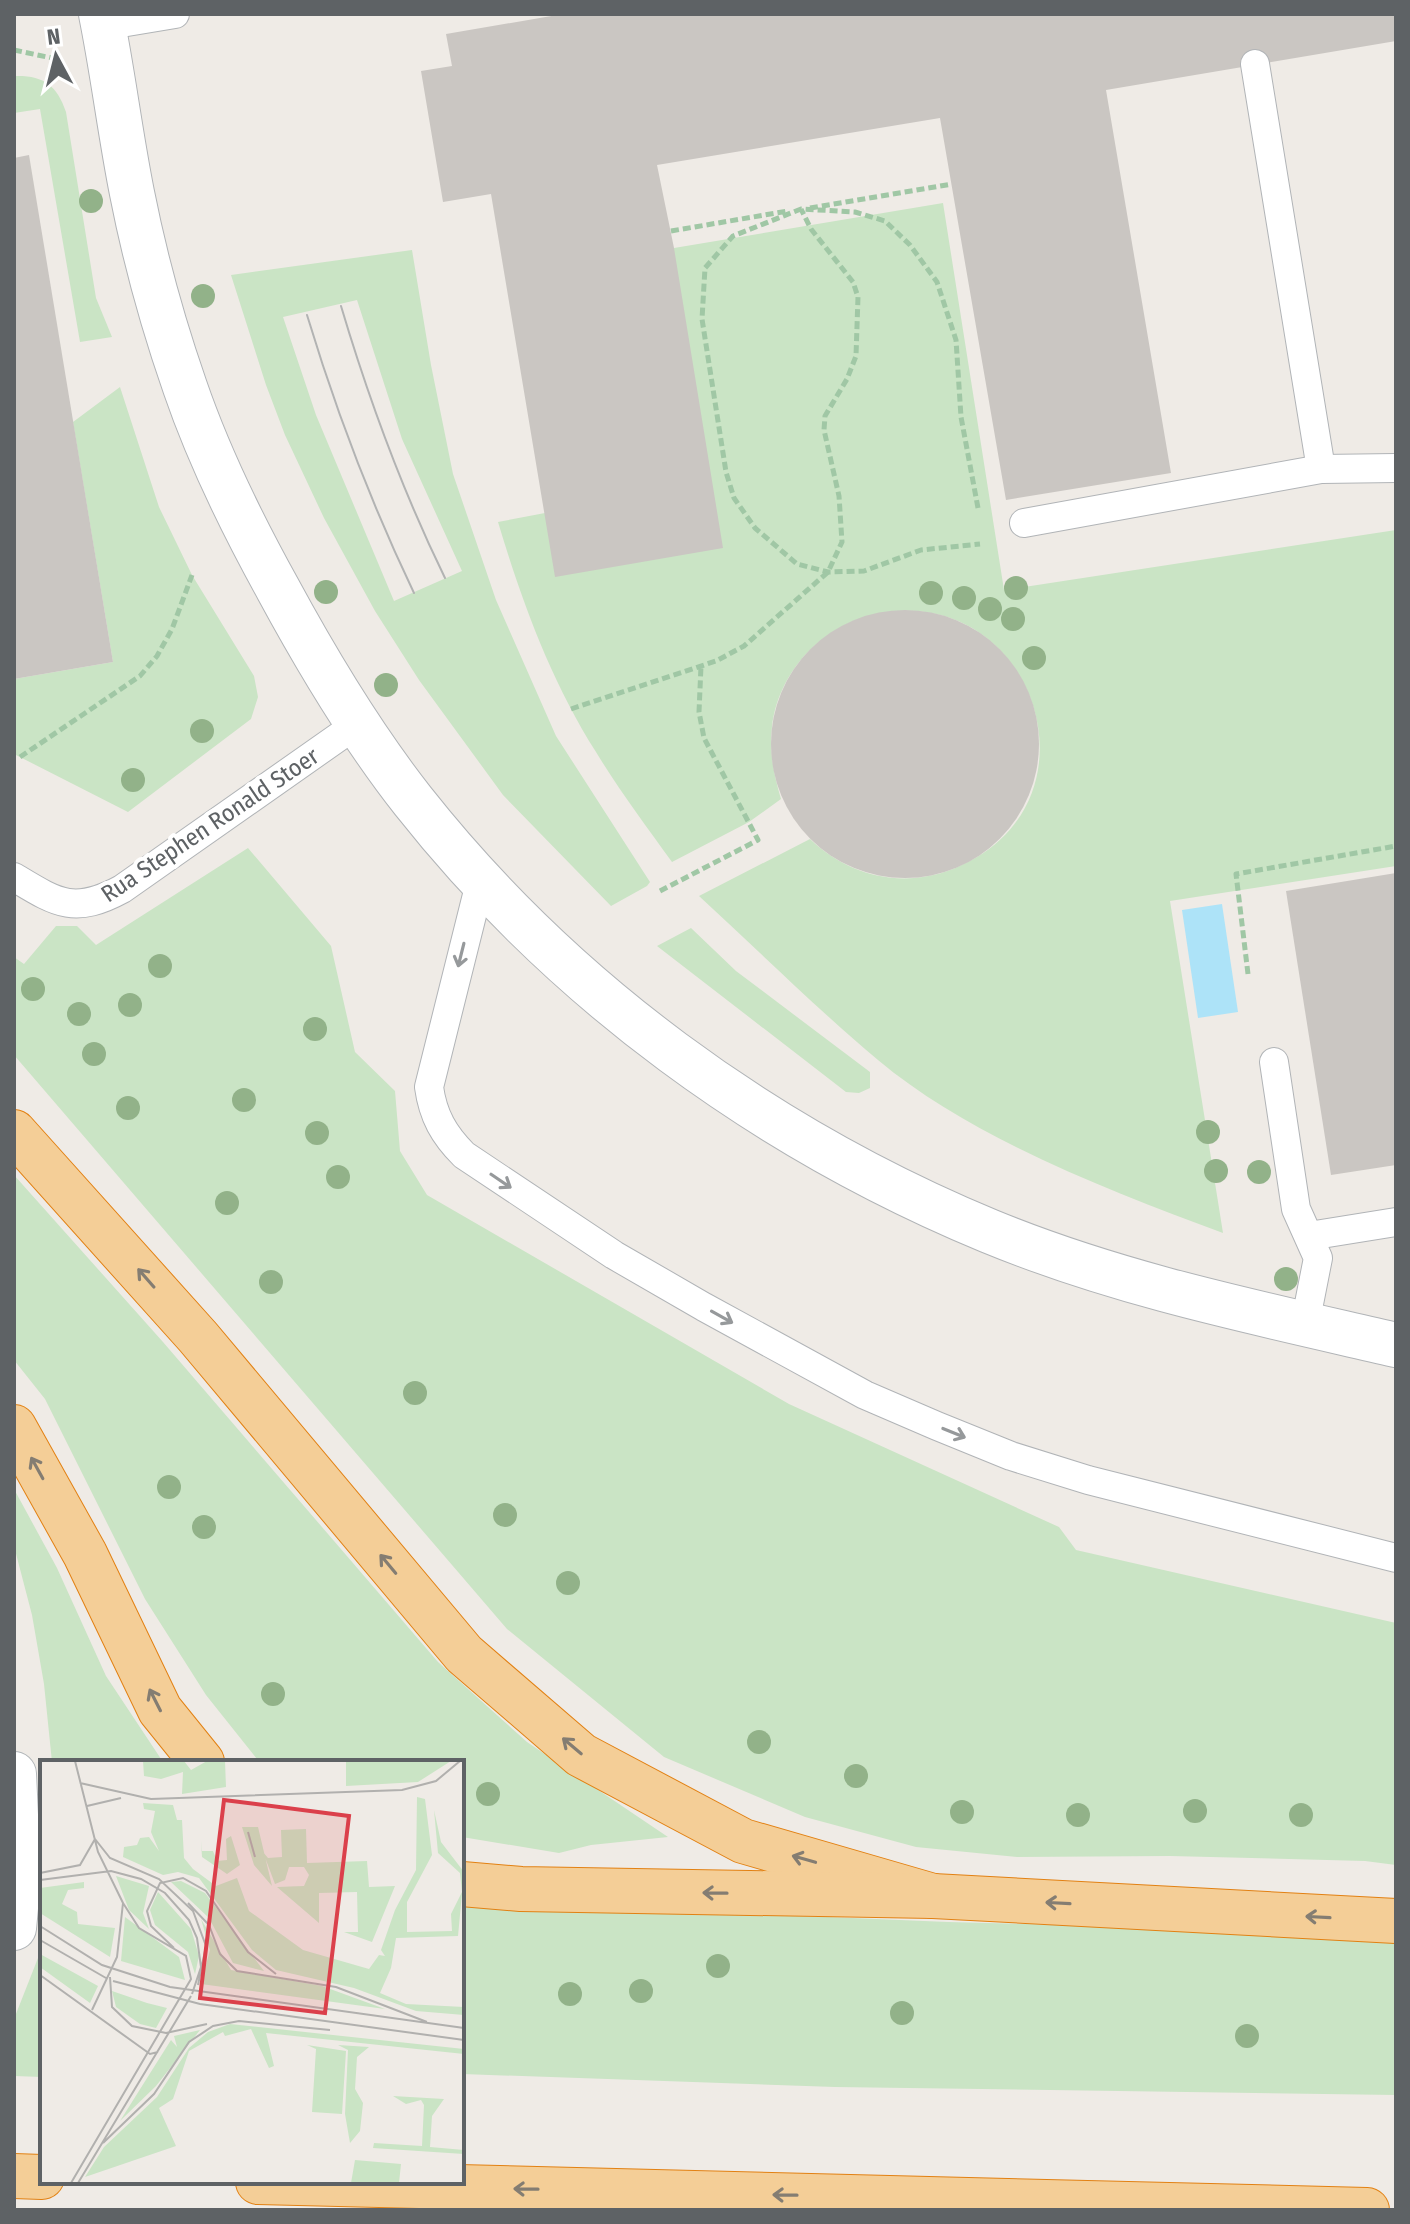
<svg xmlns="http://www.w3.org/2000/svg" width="1410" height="2224" font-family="'Fira Sans Condensed',sans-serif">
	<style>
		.green { fill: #cae4c5; fill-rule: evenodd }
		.water { fill: #ade3f8 }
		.building { fill: #cac6c2 }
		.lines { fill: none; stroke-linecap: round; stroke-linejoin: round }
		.lane-casing { stroke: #b1b4b7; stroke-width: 30 }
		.street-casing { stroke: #b1b4b7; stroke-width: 46 }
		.secondary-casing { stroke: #b2b6b9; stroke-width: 46 }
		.highway-casing { stroke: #e28113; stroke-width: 46 }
		.path { stroke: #a0c7a5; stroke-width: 5; stroke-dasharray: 8 4; stroke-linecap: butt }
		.lane { stroke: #fff; stroke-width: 28 }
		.street { stroke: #fff; stroke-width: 44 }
		.secondary { stroke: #fff; stroke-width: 44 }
		.highway { stroke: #f4ce97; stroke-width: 44 }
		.tram { stroke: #b2b3b3; stroke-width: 2 }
		.tree { fill: #92b289 }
		.oneway { stroke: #96999b }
		.oneway2 { stroke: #847d72 }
		.labels { text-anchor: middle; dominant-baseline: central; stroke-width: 8; stroke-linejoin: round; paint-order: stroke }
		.street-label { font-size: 24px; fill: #5e6265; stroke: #fff }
		.inset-road { fill: none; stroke: #b1b0ae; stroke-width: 2 }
		.view { fill: #db404b; fill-opacity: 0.15; stroke: #db404b; stroke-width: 4 }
		.inset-edge { fill: none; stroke: #5e6265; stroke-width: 4 }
	</style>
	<rect width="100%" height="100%" fill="#efebe6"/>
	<g class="green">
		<path d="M14 76C43 75 57 85 66 112L96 298 112 337 80 342 40 109 14 113Z"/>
		<path d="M943 203 1004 590 1396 530V866L1170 901 1223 1233C1110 1191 971 1138 878 1060 816 1008 758 950 699 896L810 839C838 866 875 881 914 878 938 876 956 869 977 857 1099 784 1029 593 888 612 829 619 779 667 772 727 769 752 774 775 781 799L749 822 672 862C646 826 619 790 596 752 551 681 522 602 498 522L545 513 674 248Z"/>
		<path d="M412 250 431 365 453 474 496 600 556 736 650 882 647 886 611 906 503 795 419 680 375 611 324 518 285 435 266 385 231 275ZM357 300 402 439 462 571 394 601 316 415 283 317Z"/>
		<path d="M120 387 159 507 192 575 254 676 258 697 251 719 128 812 14 754V679L113 662 73 422Z"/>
		<path d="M248 848 331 946 355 1052 395 1091 400 1151 427 1195 789 1404 1059 1527 1076 1550 1396 1623V1865L1365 1861 1170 1856 1017 1857 916 1847 805 1817 664 1757 507 1629 14 1055V957L24 964 56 926H77L96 945Z"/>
		<path d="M691 928 736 971 870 1072V1088L859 1093 846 1092 657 946Z"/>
		<path d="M14 1175 163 1342 438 1662 527 1742 668 1837 591 1845 559 1853 462 1837V1762H262L257 1759 206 1695 145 1599 45 1399 14 1360Z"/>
		<path d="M14 1489 57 1568 106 1676 163 1762H52L44 1684 32 1615 14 1546Z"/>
		<path d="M462 1902 948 1922 1338 1932 1396 1937V2095L835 2087 462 2074Z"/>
		<path d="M42 1937V2077L14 2076V2019L38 1958Z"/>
	</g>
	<path class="water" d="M1222 904 1238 1012 1198 1018 1182 910Z"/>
	<g class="building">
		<path d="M563 14H1396V41L1106 90 1171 473 1006 500 940 118 657 165 674 248 723 548 555 577 491 194 443 202 421 71 452 66 446 34Z"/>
		<path d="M29 155 113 662 14 679V158Z"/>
		<circle cx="905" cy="744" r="134"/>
		<path d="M1396 873V1165L1331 1175 1286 891Z"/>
	</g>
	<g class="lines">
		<g class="lane-casing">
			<g id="lane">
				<path d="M103 26 175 14"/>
				<path d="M1255 64 1321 469"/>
				<path d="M1024 523 1321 469 1396 468"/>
				<path d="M14 877C57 903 74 915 122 889L357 724"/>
				<path d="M481 879 429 1087C433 1116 444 1135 464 1155L614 1255 704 1307 865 1395 937 1426 1011 1456 1088 1480 1396 1558"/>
				<path d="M1274 1062 1296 1209 1318 1258 1305 1324"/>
				<path d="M1309 1236 1396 1222"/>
			</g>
		</g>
		<g class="street-casing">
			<path id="street" d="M101 14C113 73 120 133 132 193 145 259 163 324 185 387 209 457 242 524 278 589 318 663 361 735 413 801 563 991 765 1138 989 1231 1120 1285 1258 1313 1396 1345"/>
		</g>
		<g class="secondary-casing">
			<path id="secondary" d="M14 1774 19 1877 14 1928"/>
		</g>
		<g class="highway-casing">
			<g id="highway">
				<path d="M14 1132 198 1337 464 1654 581 1755 743 1841 933 1896"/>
				<path d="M14 1427 85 1554 160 1710 202 1762"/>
				<path d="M462 1884 521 1889 933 1896 1396 1921"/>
				<path d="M14 2176 42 2177"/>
				<path d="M258 2182 1367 2210"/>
			</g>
		</g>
		<g class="path">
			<path d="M14 50 52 58"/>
			<path d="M810 208 952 184"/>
			<path d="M671 231 788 211"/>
			<path d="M978 508 961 417 956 340 937 282 910 245 885 221 855 212 801 209 733 236 705 268 702 319 726 472 734 498 755 528 797 564 828 572 864 571 921 550 980 544"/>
			<path d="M571 709 716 661 744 646 828 572 842 542 839 496 824 430 825 416 847 379 856 356 858 297 853 282 811 229 801 209"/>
			<path d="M20 757 140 676 157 656 172 629 192 575"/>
			<path d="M660 891 758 840 704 738 699 712 701 666"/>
			<path d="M1248 974 1236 874 1396 846"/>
		</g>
		<use href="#lane" class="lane"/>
		<use href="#street" class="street"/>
		<use href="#secondary" class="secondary"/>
		<use href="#highway" class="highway"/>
		<g class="tram">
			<path d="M341 306C369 400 402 490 445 578"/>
			<path d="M307 315C336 411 371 503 414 593"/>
		</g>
	</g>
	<g class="tree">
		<circle cx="91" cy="201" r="12"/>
		<circle cx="203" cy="296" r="12"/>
		<circle cx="1016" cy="588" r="12"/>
		<circle cx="326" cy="592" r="12"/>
		<circle cx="931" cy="593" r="12"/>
		<circle cx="964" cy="598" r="12"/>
		<circle cx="990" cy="609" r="12"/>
		<circle cx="1013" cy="619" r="12"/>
		<circle cx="1034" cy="658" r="12"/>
		<circle cx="386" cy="685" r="12"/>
		<circle cx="202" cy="731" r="12"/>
		<circle cx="133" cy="780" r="12"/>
		<circle cx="160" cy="966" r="12"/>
		<circle cx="33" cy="989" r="12"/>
		<circle cx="130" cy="1005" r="12"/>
		<circle cx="79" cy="1014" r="12"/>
		<circle cx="315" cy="1029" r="12"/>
		<circle cx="94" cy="1054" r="12"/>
		<circle cx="244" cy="1100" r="12"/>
		<circle cx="128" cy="1108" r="12"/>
		<circle cx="1208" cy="1132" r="12"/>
		<circle cx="317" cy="1133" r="12"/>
		<circle cx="1216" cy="1171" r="12"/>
		<circle cx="1259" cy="1172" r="12"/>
		<circle cx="338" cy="1177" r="12"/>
		<circle cx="227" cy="1203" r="12"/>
		<circle cx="1286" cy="1279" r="12"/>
		<circle cx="271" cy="1282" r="12"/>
		<circle cx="415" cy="1393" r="12"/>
		<circle cx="169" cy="1487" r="12"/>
		<circle cx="505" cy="1515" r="12"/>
		<circle cx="204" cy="1527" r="12"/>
		<circle cx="568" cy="1583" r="12"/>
		<circle cx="273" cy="1694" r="12"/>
		<circle cx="759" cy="1742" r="12"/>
		<circle cx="856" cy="1776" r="12"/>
		<circle cx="488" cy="1794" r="12"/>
		<circle cx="1195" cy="1811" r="12"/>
		<circle cx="962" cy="1812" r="12"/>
		<circle cx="1078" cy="1815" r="12"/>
		<circle cx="1301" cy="1815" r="12"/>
		<circle cx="718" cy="1966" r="12"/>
		<circle cx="641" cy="1991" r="12"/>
		<circle cx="570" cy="1994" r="12"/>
		<circle cx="902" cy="2013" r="12"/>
		<circle cx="1247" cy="2036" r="12"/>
	</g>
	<defs><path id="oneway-shaft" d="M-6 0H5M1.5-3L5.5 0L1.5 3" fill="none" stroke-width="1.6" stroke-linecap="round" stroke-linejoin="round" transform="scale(2)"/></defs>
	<g class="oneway">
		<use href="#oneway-shaft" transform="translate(461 955) rotate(104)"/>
		<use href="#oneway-shaft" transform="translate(501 1181) rotate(34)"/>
		<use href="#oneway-shaft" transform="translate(722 1317) rotate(29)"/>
		<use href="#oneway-shaft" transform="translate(954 1433) rotate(22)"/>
	</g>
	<g class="oneway2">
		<use href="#oneway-shaft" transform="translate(146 1278) rotate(-131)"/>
		<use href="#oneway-shaft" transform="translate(37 1468) rotate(-119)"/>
		<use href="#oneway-shaft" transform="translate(388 1564) rotate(-130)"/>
		<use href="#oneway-shaft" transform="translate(155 1700) rotate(-117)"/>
		<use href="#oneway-shaft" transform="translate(572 1746) rotate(-140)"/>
		<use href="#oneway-shaft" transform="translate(804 1859) rotate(-164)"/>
		<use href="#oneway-shaft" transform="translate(715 1893) rotate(-179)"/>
		<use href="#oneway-shaft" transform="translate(1058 1903) rotate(-177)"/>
		<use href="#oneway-shaft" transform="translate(1318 1917) rotate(-177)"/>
		<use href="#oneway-shaft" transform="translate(526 2189) rotate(-179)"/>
		<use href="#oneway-shaft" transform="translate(785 2195) rotate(-179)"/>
	</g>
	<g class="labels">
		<g class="street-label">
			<text transform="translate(210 825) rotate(-34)">Rua Stephen Ronald Stoer</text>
		</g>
	</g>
	<g transform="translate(40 1760)">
		<rect width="424" height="424" fill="#efebe6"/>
		<path d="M103 1H144L151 10 167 1H185L186 27 142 34 143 12 121 19 104 16ZM306 1H411L378 22 306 26ZM377 37 385 39 392 95 367 142V172L412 171 411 154 422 132 420 113 398 93 394 50 401 82 424 112 418 176 356 178 351 208 340 233 366 244 424 247V255L376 251 314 228 236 210 212 190 159 118 138 112 123 115 83 97 84 87 97 85 100 78 109 77 119 91 111 72 115 51 104 49 103 43 133 45 137 60H142L144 98 153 109 176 126 197 118 209 151 263 190 329 209 339 195 345 196 341 190 355 150 376 110ZM202 67H218L232 126 214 105ZM266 69 267 103 327 101 329 127 355 126 332 182 304 172H318L317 132 279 133V163L237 127 264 126 269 115 264 107H249L245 120 235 124 223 92 228 98 242 97 241 70ZM191 76 200 105 187 114 162 97 161 81 162 91H173L177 101 187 100 186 79ZM76 116 109 126 103 153 109 169 89 150ZM141 121 165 133 224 211 193 203 169 158 131 122ZM44 122V128L28 130 22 144 37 152 38 164 75 168 70 197 0 153V128ZM118 132 151 169 159 196 155 214 148 192 115 165 110 150ZM85 157 139 197 145 220 81 201ZM161 159 191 210 282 226 345 249 161 224 170 190ZM0 194 58 226 50 243 0 207ZM72 231 107 243 127 248 116 268 100 264 76 247ZM190 264 424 289V294L226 273 234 306 229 308 211 269 185 276 183 272 149 291 133 339 119 348 136 386 45 417 64 387 117 337 149 288 168 272ZM160 270 116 326 80 361 131 280 137 287 134 276ZM267 285 306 291 302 354 272 352 276 289ZM298 285 329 287 317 297 315 329 323 343 320 371 310 383 305 354 308 290ZM353 336 404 339 392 356 390 387 424 390V394L333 388 334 383 382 386 384 345 381 340 366 344ZM315 400 361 404 359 423H311Z" fill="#cae4c5"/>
		<path class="inset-road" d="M35 1 58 92 83 143 77 197 52 250M40 23 111 39 362 30 396 21 420 1M47 46 81 38M208 72 215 97M55 79 70 98 119 119 153 151 166 186 158 225M0 113 40 105 55 79M0 120 71 111 101 119 125 133 149 160 157 178 161 207 152 234M148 143 169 165 180 194 197 211 296 227 387 262M0 166 62 205 130 227 424 268M0 180 66 218M134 188 111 166 107 151 120 123 143 118 166 131 208 192 236 214M0 215 110 294 118 292M70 217 72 247 92 266 126 273 167 264M73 221 160 244 424 280M63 383 114 334 149 282 173 266 199 261 290 270M31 423 151 219 146 196 99 168 83 143M38 423 151 236"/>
		<path class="view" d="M184 40 309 56 285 253 160 238Z"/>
		<rect width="424" height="424" class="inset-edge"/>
	</g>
	<rect width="1410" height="2224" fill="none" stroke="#5e6265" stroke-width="32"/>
	<g transform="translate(56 56) rotate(353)" stroke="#ffffff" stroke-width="6" paint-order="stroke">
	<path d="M0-6L14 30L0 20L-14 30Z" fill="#5e6265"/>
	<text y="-12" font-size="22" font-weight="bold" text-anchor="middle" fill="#5e6265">N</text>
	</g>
</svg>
